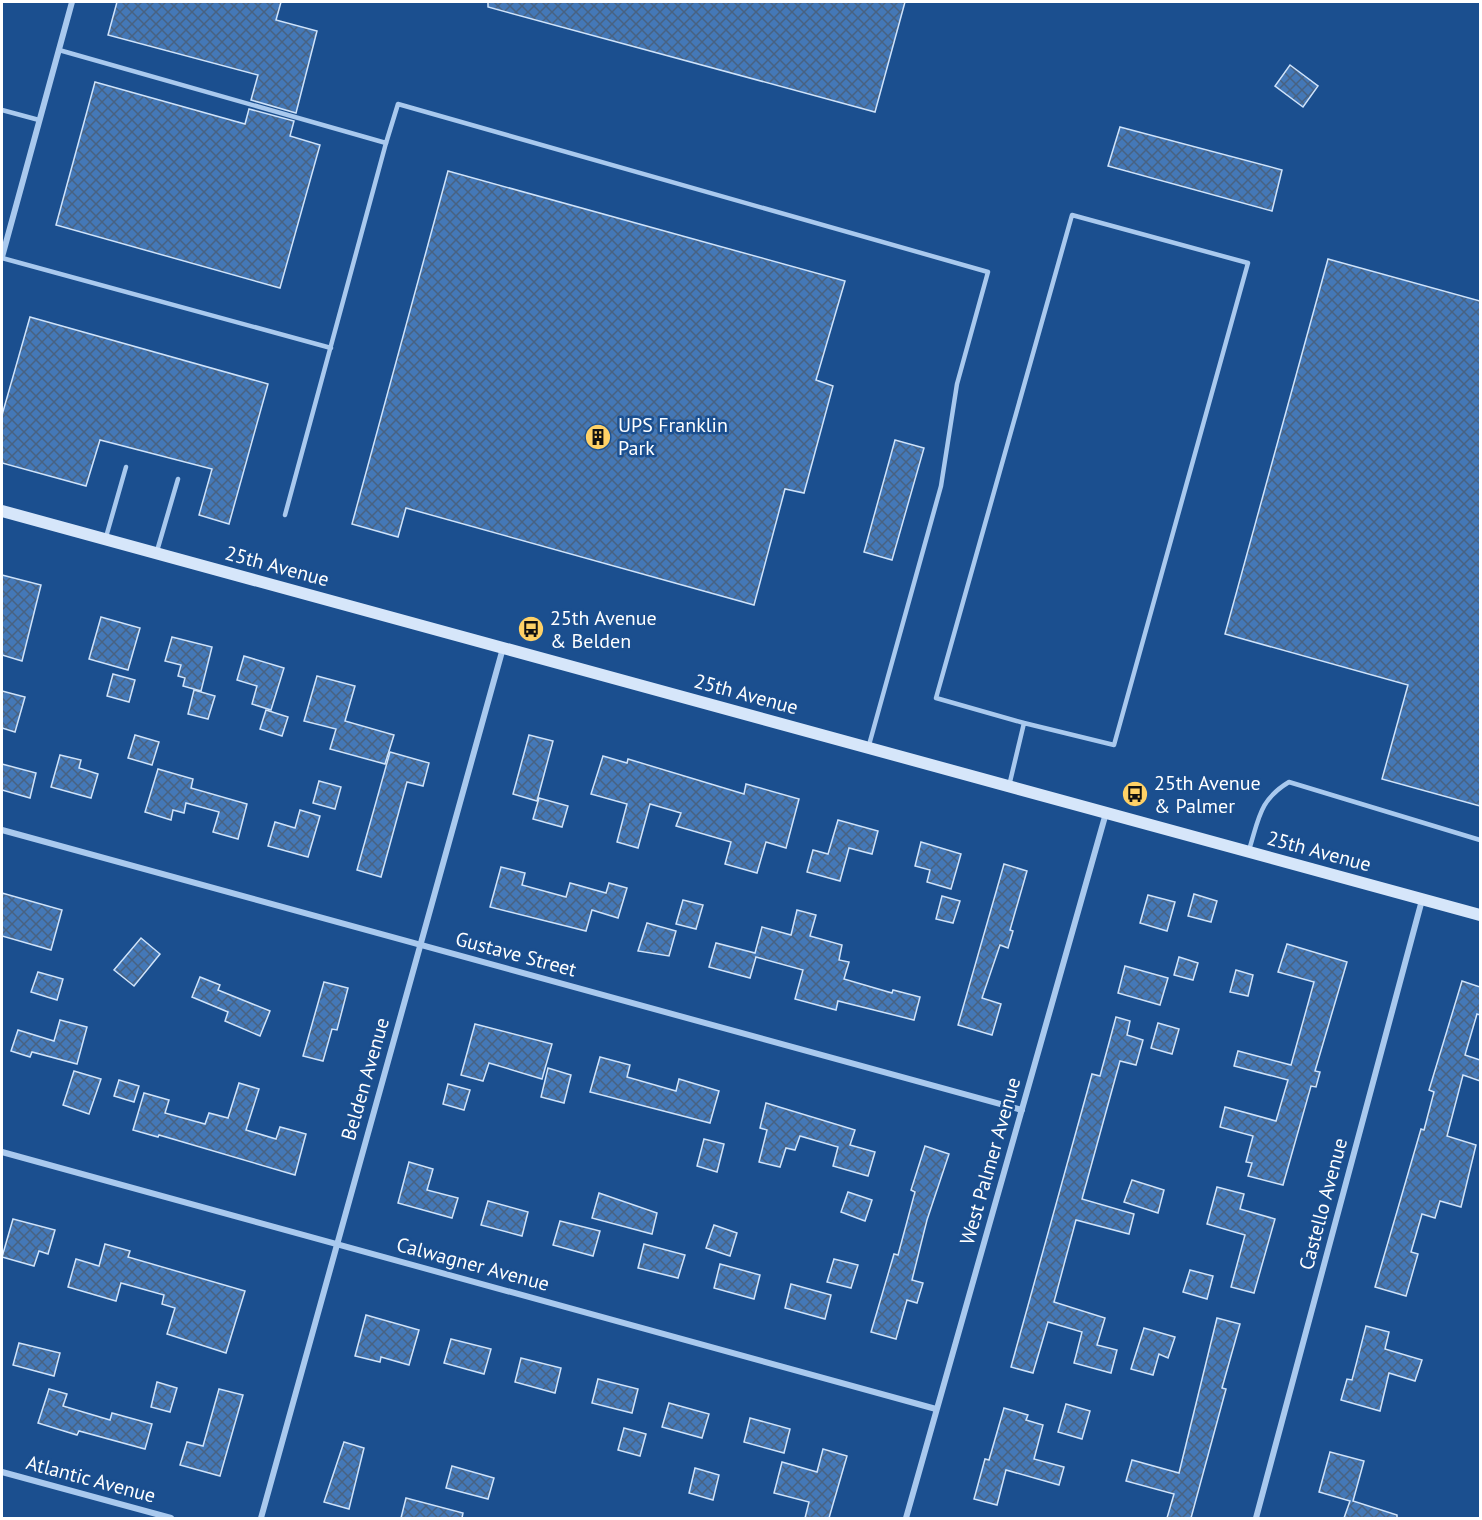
<svg xmlns="http://www.w3.org/2000/svg" width="1482" height="1520" font-family="'PT Sans',sans-serif">
	<style>
		.building { fill: url(#building-cross-hatch); stroke: #cfe3fa; stroke-width: 1.5 }
		.lines { fill: none; stroke-linecap: round; stroke-linejoin: round }
		.service { stroke: #a9c9ee; stroke-width: 4.5 }
		.minor { stroke: #a9c9ee; stroke-width: 6 }
		.secondary { stroke: #d6e6fa; stroke-width: 12 }
		.labels { text-anchor: middle; dominant-baseline: central; stroke-width: 5; stroke-linejoin: round; paint-order: stroke }
		.poi-label { font-size: 20px; fill: #fff; stroke: #1b4f8f; text-anchor: start }
		.street-label { font-size: 20px; fill: #fff; stroke: #1b4f8f }
	</style>
	<defs>
		<pattern id="building-cross-hatch" width="8" height="8" patternUnits="userSpaceOnUse" patternTransform="scale(1.5)"><rect width="8" height="8" fill="#4478b7"/><path d="M0 0l8 8M0 8l8-8" fill="none" stroke="#486282"/></pattern>
	</defs>
	<rect width="100%" height="100%" fill="#1b4f8f"/>
	<g class="building">
		<path d="M117 2H281L276 20 317 31 296 113 251 100 258 75 108 35Z"/>
		<path d="M488 2H905L875 112 488 7Z"/>
		<path d="M1290 65 1318 86 1303 107 1275 86Z"/>
		<path d="M95 82 245 124 249 109 294 121 290 136 320 145 280 288 56 225Z"/>
		<path d="M1120 127 1282 170 1272 211 1108 166Z"/>
		<path d="M448 171 845 281 816 380 833 386 804 493 785 489 754 605 406 508 398 537 352 524Z"/>
		<path d="M1328 259 1480 301V806L1382 779 1408 685 1225 634Z"/>
		<path d="M30 317 268 384 229 524 199 515 212 469 100 440 86 486 2 463V415Z"/>
		<path d="M895 440 924 448 892 560 864 552Z"/>
		<path d="M2 575 41 585 22 661 2 655Z"/>
		<path d="M101 617 140 628 128 670 89 659Z"/>
		<path d="M172 637 212 647 201 691 183 686 185 678 178 676 181 665 165 661Z"/>
		<path d="M244 656 284 668 271 710 252 704 257 686 237 680Z"/>
		<path d="M113 674 135 680 129 702 107 696Z"/>
		<path d="M317 676 355 686 345 721 394 735 385 764 330 749 336 729 304 721Z"/>
		<path d="M194 690 215 696 208 719 188 714Z"/>
		<path d="M2 691 25 697 15 732 2 728Z"/>
		<path d="M266 710 288 717 282 736 260 729Z"/>
		<path d="M135 735 159 742 152 765 128 758Z"/>
		<path d="M529 735 553 741 537 801 513 794Z"/>
		<path d="M390 752 429 763 423 786 407 782 381 877 357 870Z"/>
		<path d="M60 755 81 760 79 768 98 774 91 798 51 787Z"/>
		<path d="M603 756 627 763 628 759 744 794 746 784 799 799 786 848 766 842 757 873 725 864 731 842 676 826 681 813 650 804 638 848 617 842 627 804 591 794Z"/>
		<path d="M2 764 36 773 30 798 2 790Z"/>
		<path d="M158 769 193 779 191 788 247 804 238 839 213 832 219 812 186 803 184 813 173 810 171 820 145 812Z"/>
		<path d="M319 781 341 787 335 809 313 803Z"/>
		<path d="M539 798 568 806 562 827 533 819Z"/>
		<path d="M300 810 320 816 308 857 268 846 275 822 295 828Z"/>
		<path d="M838 820 878 831 872 854 849 848 840 881 807 872 813 850 828 854Z"/>
		<path d="M921 842 961 854 951 889 927 882 930 870 915 866Z"/>
		<path d="M1004 864 1027 871 1010 930 1013 931 1008 948 1000 945 982 998 1001 1004 992 1035 958 1025Z"/>
		<path d="M501 867 525 873 522 885 566 897 570 883 606 893 609 883 627 888 618 918 592 910 586 931 490 907Z"/>
		<path d="M2 893 62 910 51 950 2 936Z"/>
		<path d="M1194 894 1217 901 1211 922 1188 916Z"/>
		<path d="M1148 895 1175 902 1167 931 1140 923Z"/>
		<path d="M942 896 960 901 953 923 936 919Z"/>
		<path d="M683 900 703 905 696 929 676 924Z"/>
		<path d="M797 910 816 915 810 936 842 945 839 960 849 962 844 979 892 993 893 990 920 997 914 1020 838 1001 836 1010 795 999 803 970 756 957 750 978 709 967 716 943 755 953 762 927 791 935Z"/>
		<path d="M647 923 676 931 669 956 638 951Z"/>
		<path d="M141 938 160 954 134 986 114 970Z"/>
		<path d="M1287 944 1347 962 1315 1071 1320 1072 1316 1087 1311 1086 1283 1185 1248 1176 1252 1163 1246 1162 1253 1136 1220 1127 1225 1107 1276 1121 1288 1080 1234 1066 1238 1051 1291 1065 1314 982 1278 972Z"/>
		<path d="M1179 957 1198 963 1193 980 1174 975Z"/>
		<path d="M1125 966 1168 978 1160 1005 1118 993Z"/>
		<path d="M1236 970 1253 975 1248 996 1230 992Z"/>
		<path d="M38 972 63 979 57 1000 31 992Z"/>
		<path d="M200 977 220 985 218 990 270 1011 260 1036 225 1021 228 1012 192 997Z"/>
		<path d="M1462 981 1480 987V1015L1477 1014 1465 1055 1480 1060V1081L1463 1075 1447 1136 1476 1145 1461 1207 1440 1201 1435 1218 1422 1214 1411 1252 1418 1254 1406 1296 1375 1287 1421 1129 1424 1130 1434 1092 1429 1090Z"/>
		<path d="M324 982 348 988 337 1030 332 1029 323 1061 303 1056Z"/>
		<path d="M1116 1017 1130 1021 1127 1035 1143 1040 1136 1065 1120 1061 1082 1199 1134 1214 1129 1234 1076 1220 1054 1302 1105 1318 1097 1345 1117 1350 1111 1373 1074 1363 1082 1332 1048 1322 1033 1373 1011 1367 1092 1074 1100 1076Z"/>
		<path d="M60 1020 87 1027 77 1064 32 1052 30 1057 11 1051 18 1030 54 1041Z"/>
		<path d="M1158 1023 1179 1029 1172 1054 1151 1048Z"/>
		<path d="M475 1024 552 1044 542 1079 489 1063 483 1081 461 1075Z"/>
		<path d="M600 1057 630 1065 627 1077 676 1091 679 1079 719 1091 710 1123 590 1092Z"/>
		<path d="M548 1068 571 1075 564 1103 541 1097Z"/>
		<path d="M74 1071 101 1079 89 1114 63 1105Z"/>
		<path d="M119 1080 139 1086 134 1102 114 1096Z"/>
		<path d="M239 1083 259 1089 246 1130 276 1139 280 1127 306 1134 295 1175 159 1135 158 1137 133 1130 144 1093 169 1100 165 1113 205 1124 209 1113 228 1118Z"/>
		<path d="M448 1084 470 1090 464 1110 443 1104Z"/>
		<path d="M766 1103 855 1130 850 1145 875 1152 868 1176 833 1166 838 1147 800 1136 795 1150 786 1148 780 1167 759 1162 767 1130 760 1128Z"/>
		<path d="M704 1139 724 1144 717 1172 697 1166Z"/>
		<path d="M925 1146 949 1154 927 1220 912 1280 923 1283 917 1303 907 1300 896 1339 871 1332 894 1254 898 1255 915 1192 911 1190Z"/>
		<path d="M409 1162 433 1169 427 1190 458 1198 452 1218 398 1203Z"/>
		<path d="M1132 1180 1164 1190 1158 1213 1124 1202Z"/>
		<path d="M1217 1187 1244 1194 1240 1209 1275 1219 1254 1293 1231 1287 1245 1235 1207 1224Z"/>
		<path d="M848 1192 872 1200 865 1221 841 1212Z"/>
		<path d="M599 1193 657 1213 652 1234 592 1218Z"/>
		<path d="M488 1201 528 1212 522 1236 481 1225Z"/>
		<path d="M13 1219 55 1230 48 1254 39 1251 34 1266 2 1257Z"/>
		<path d="M560 1221 600 1231 593 1256 553 1245Z"/>
		<path d="M714 1225 737 1233 730 1256 706 1248Z"/>
		<path d="M105 1244 130 1251 128 1257 245 1291 226 1353 167 1334 175 1308 162 1304 164 1295 121 1283 116 1301 68 1287 76 1259 99 1266Z"/>
		<path d="M644 1244 685 1255 678 1278 638 1268Z"/>
		<path d="M834 1259 858 1265 851 1288 827 1282Z"/>
		<path d="M720 1264 760 1275 754 1299 714 1288Z"/>
		<path d="M1190 1270 1213 1276 1207 1299 1183 1292Z"/>
		<path d="M791 1284 831 1295 825 1319 785 1308Z"/>
		<path d="M366 1315 419 1330 409 1365 381 1357 380 1362 355 1356Z"/>
		<path d="M1217 1318 1240 1324 1222 1388 1226 1389 1191 1518H1167L1174 1494 1126 1481 1132 1460 1179 1473Z"/>
		<path d="M1366 1326 1389 1332 1385 1349 1422 1360 1415 1381 1389 1373 1380 1411 1341 1400 1347 1379 1352 1380Z"/>
		<path d="M1144 1328 1175 1337 1168 1358 1159 1354 1153 1375 1131 1369Z"/>
		<path d="M451 1339 491 1349 484 1374 444 1363Z"/>
		<path d="M19 1343 60 1353 54 1376 13 1365Z"/>
		<path d="M521 1358 561 1368 555 1393 515 1382Z"/>
		<path d="M598 1379 638 1389 632 1413 592 1403Z"/>
		<path d="M157 1382 177 1388 170 1412 151 1407Z"/>
		<path d="M49 1389 67 1394 63 1406 110 1420 112 1413 152 1424 145 1449 79 1431 77 1435 38 1423Z"/>
		<path d="M219 1389 243 1395 220 1476 180 1465 187 1442 203 1446Z"/>
		<path d="M669 1403 709 1414 702 1438 662 1427Z"/>
		<path d="M1066 1404 1090 1411 1082 1439 1058 1432Z"/>
		<path d="M1004 1408 1028 1415 1026 1420 1043 1425 1034 1459 1064 1467 1059 1485 1006 1470 997 1505 974 1499 985 1459 989 1460Z"/>
		<path d="M750 1418 790 1429 784 1453 744 1442Z"/>
		<path d="M624 1428 646 1434 640 1456 618 1450Z"/>
		<path d="M344 1442 364 1448 349 1509 324 1502Z"/>
		<path d="M823 1449 847 1456 829 1518H805L809 1502 774 1493 782 1462 817 1472Z"/>
		<path d="M1330 1452 1364 1461 1353 1501 1397 1515V1518H1344L1350 1501 1319 1492Z"/>
		<path d="M452 1466 494 1478 488 1499 446 1488Z"/>
		<path d="M695 1468 719 1475 713 1500 689 1493Z"/>
		<path d="M406 1498 463 1513 462 1518H401Z"/>
	</g>
	<g class="lines">
		<g class="service">
			<path d="M59 50 386 143 398 104 988 272 957 384 941 486 869 745"/>
			<path d="M2 110 39 120"/>
			<path d="M2 258 331 348"/>
			<path d="M285 515 386 143"/>
			<path d="M106 537 126 467"/>
			<path d="M157 551 178 479"/>
			<path d="M1009 786 1024 723 1114 745 1248 263 1072 215 936 698 1024 723"/>
			<path d="M1249 850C1259 819 1259 800 1289 782L1480 840"/>
		</g>
		<g class="minor">
			<path d="M2 257 72 2"/>
			<path d="M2 830 1022 1110"/>
			<path d="M2 1152 936 1409"/>
			<path d="M2 1472 171 1518"/>
			<path d="M261 1518 503 648"/>
			<path d="M906 1518 1106 813"/>
			<path d="M1256 1518 1422 900"/>
		</g>
		<path class="secondary" d="M2 511 1480 915"/>
	</g>
	<defs>
		<g id="building-disc" transform="scale(1.35)"><circle r="9.5" fill="#ffd166" stroke="#1b4f8f"/><path d="M-4-6H4V6H1V3H-1V6H-4ZM-2.5-4.3h1.7v1.8h-1.7ZM.8-4.3h1.7v1.8H.8ZM-2.5-1h1.7V.8h-1.7ZM.8-1h1.7V.8H.8Z" fill="#111"/></g>
		<g id="bus-disc" transform="scale(1.35)"><circle r="9.5" fill="#ffd166" stroke="#1b4f8f"/><path d="M-5-6H5V4H4V6H2V4H-2V6H-4V4H-5ZM-3.5-4V0h7V-4ZM-3.5 1.2v1.5H-2V1.2ZM2 1.2v1.5H3.5V1.2Z" fill="#111"/></g>
	</defs>
	<g fill-rule="evenodd">
		<use href="#building-disc" x="598" y="437"/>
		<use href="#bus-disc" x="531" y="629"/>
		<use href="#bus-disc" x="1135" y="794"/>
	</g>
	<g class="labels">
		<g class="poi-label">
			<text x="618" y="425">UPS Franklin<tspan x="618" dy="23">Park</tspan></text>
			<text x="550" y="618">25th Avenue<tspan x="550" dy="23">&amp; Belden</tspan></text>
			<text x="1154" y="783">25th Avenue<tspan x="1154" dy="23">&amp; Palmer</tspan></text>
		</g>
		<g class="street-label">
			<text transform="translate(277 566) rotate(15)">25th Avenue</text>
			<text transform="translate(746 694) rotate(15)">25th Avenue</text>
			<text transform="translate(1319 851) rotate(15)">25th Avenue</text>
			<text transform="translate(516 954) rotate(15)">Gustave Street</text>
			<text transform="translate(365 1079) rotate(-74)">Belden Avenue</text>
			<text transform="translate(990 1161) rotate(-74)">West Palmer Avenue</text>
			<text transform="translate(1323 1204) rotate(-75)">Castello Avenue</text>
			<text transform="translate(473 1264) rotate(15)">Calwagner Avenue</text>
			<text transform="translate(91 1479) rotate(15)">Atlantic Avenue</text>
		</g>
	</g>
	<rect width="1482" height="1520" fill="none" stroke="#ffffff" stroke-width="6"/>
</svg>
